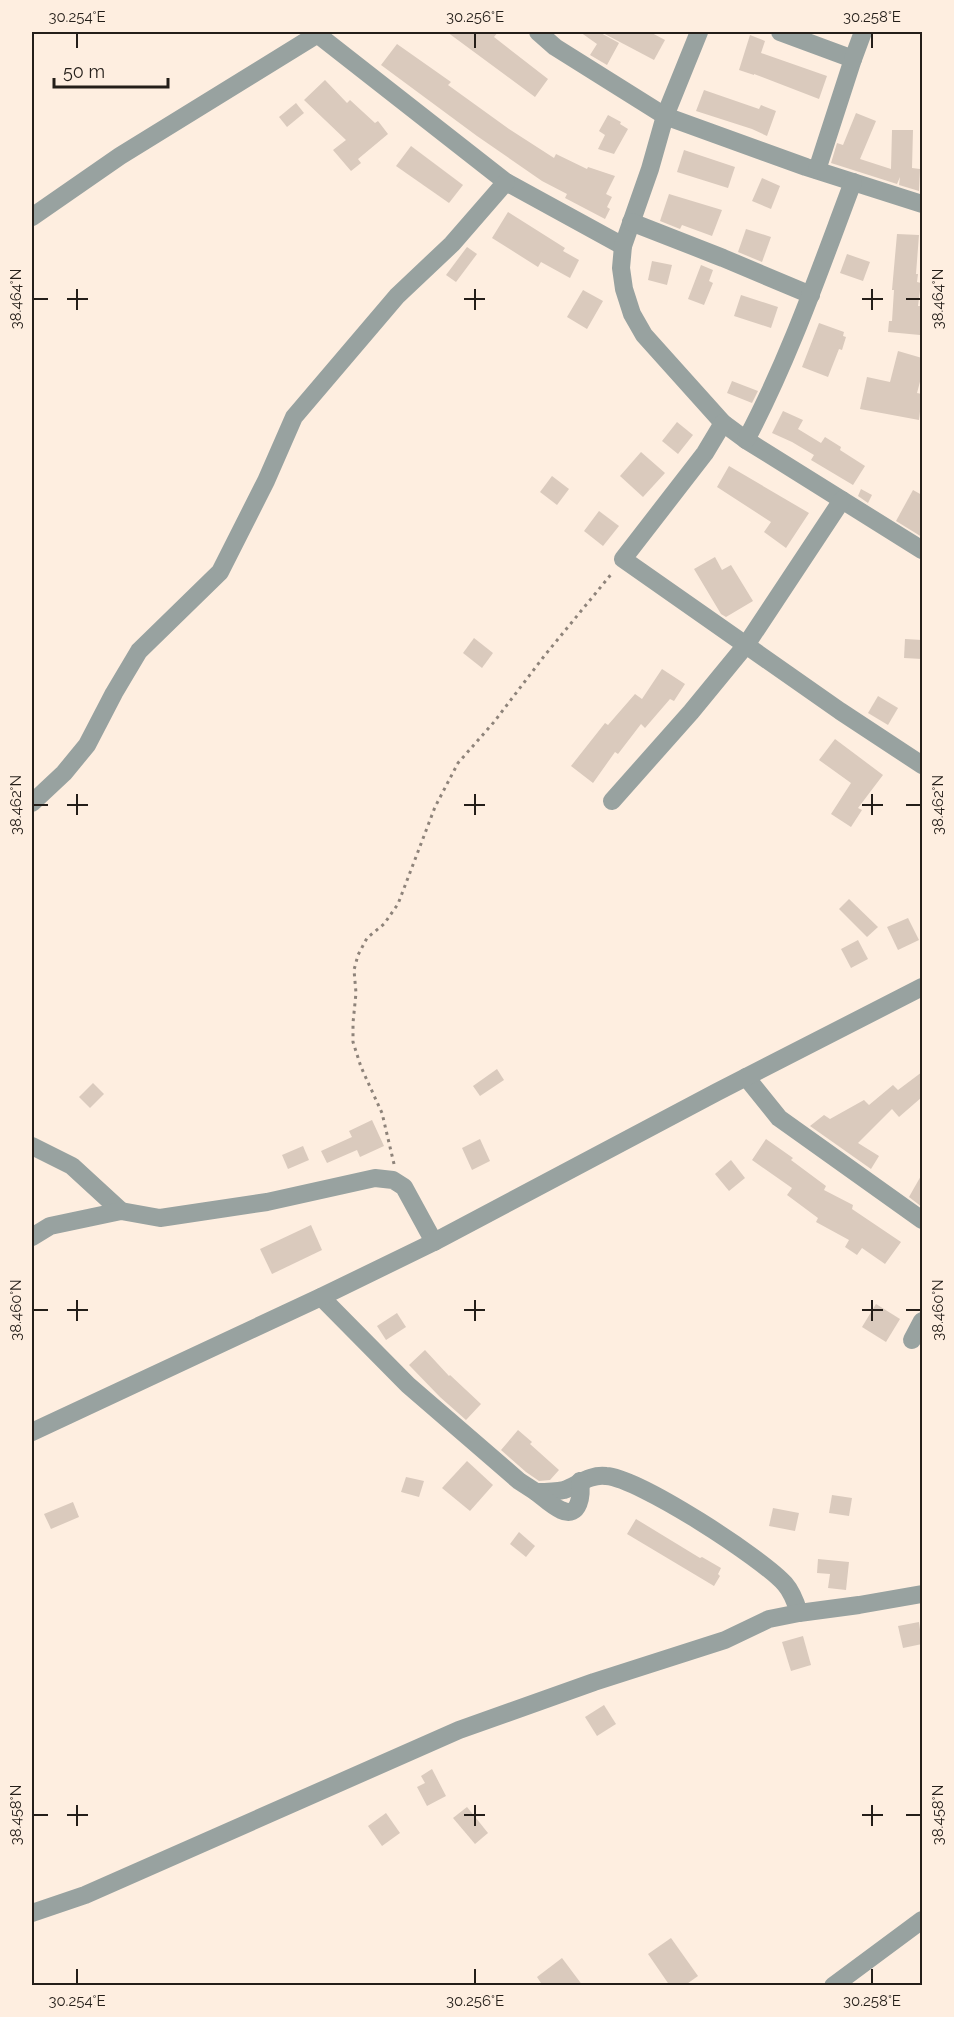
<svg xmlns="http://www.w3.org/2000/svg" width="954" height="2017" font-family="Raleway,sans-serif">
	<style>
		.building { fill: #dacabd }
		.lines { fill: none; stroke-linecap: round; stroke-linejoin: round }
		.path { stroke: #8e837a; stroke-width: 3; stroke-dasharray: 3 4.5; stroke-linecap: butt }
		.minor { stroke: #98a2a0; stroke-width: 18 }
		.ticks { fill: none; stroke: #241e19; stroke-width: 2 }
		.neatline { fill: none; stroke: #241e19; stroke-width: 2 }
		.ticks-label { font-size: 15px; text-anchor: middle; fill: #241e19 }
	</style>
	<rect width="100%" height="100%" fill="#feeee0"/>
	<g class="building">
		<path d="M447 32H498L494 37 548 79 535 97Z"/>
		<path d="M580 32H599L619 43 607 65 590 55 597 44Z"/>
		<path d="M601 32H650L665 40 654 60Z"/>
		<path d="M750 35 765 41 761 53 827 76 819 99 754 74V75L739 70Z"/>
		<path d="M397 44 451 82 448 85 509 129 554 158 556 154 587 169 588 167 615 176 606 194 612 197 607 207 610 209 605 219 565 198 567 194 542 181 477 136 381 65Z"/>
		<path d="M325 80 347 103 350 100 375 123 378 121 388 134 358 159 361 163 351 171 333 150 346 140 304 100Z"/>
		<path d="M704 90 759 109 761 105 776 111 767 136 752 129 696 111Z"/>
		<path d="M296 103 304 113 287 127 279 117Z"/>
		<path d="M856 113 876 121 860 159 891 169 892 130H913L912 168 920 169 919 191 899 185 900 177 897 184 831 163 837 143 843 145Z"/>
		<path d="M608 115 621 122 620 124 628 129 614 154 598 149 605 135 599 131Z"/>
		<path d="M411 146 463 185 449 203 396 166Z"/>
		<path d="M684 150 735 167 728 188 677 172Z"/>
		<path d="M762 178 780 186 771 209 752 201Z"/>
		<path d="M669 194 722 210 712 236 682 225 680 229 660 221Z"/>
		<path d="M508 212 565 248 563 251 579 260 570 278 541 262 538 267 492 238Z"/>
		<path d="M746 229 771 237 762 262 738 252Z"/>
		<path d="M897 234 919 235 916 274H918L917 282 921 283 918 306H922L920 335 888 332 889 321H892L894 290H892Z"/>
		<path d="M467 247 477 254 456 282 446 275Z"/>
		<path d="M847 254 870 262 863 281 840 273Z"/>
		<path d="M652 261 672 265 667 285 648 280Z"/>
		<path d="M701 265 713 270 709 281 713 283 704 305 688 299Z"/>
		<path d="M583 290 603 301 587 329 567 317Z"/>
		<path d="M741 295 778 307 771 328 734 316Z"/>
		<path d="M819 323 844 332 843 336 846 337 842 350 839 349 828 377 802 367Z"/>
		<path d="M898 351 922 358V374L917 393 922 394 919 420 860 409 867 377 890 382Z"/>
		<path d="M732 381 758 391 752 403 727 393Z"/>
		<path d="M783 411 803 420 798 429 821 443 825 437 841 447 840 450 865 466 853 485 811 460 814 455 792 442 772 433Z"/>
		<path d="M677 422 693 435 678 454 662 441Z"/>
		<path d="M641 452 665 473 643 497 620 476Z"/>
		<path d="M729 466 809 513 786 548 764 532 771 522 717 487Z"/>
		<path d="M552 476 569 489 557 505 540 492Z"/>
		<path d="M861 489 872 495 868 503 858 496Z"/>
		<path d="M913 490 922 495V537L896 521Z"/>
		<path d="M599 511 619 526 603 546 584 531Z"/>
		<path d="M715 557 722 570 731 565 753 601 726 617 721 614 694 569Z"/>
		<path d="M474 638 493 653 482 668 463 653Z"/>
		<path d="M905 639 922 640V659L904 658Z"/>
		<path d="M662 669 685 684 674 701 670 699 645 728 641 724 618 754 615 752 593 783 571 766 605 723 608 725 635 694 642 699Z"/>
		<path d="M878 696 898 708 888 725 868 713Z"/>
		<path d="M835 739 883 775 858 808 862 810 851 827 831 814 851 783 819 760Z"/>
		<path d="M849 899 878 927 867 937 839 909Z"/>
		<path d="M908 918 919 940 898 950 887 927Z"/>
		<path d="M858 940 868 959 851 968 841 949Z"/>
		<path d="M497 1069 504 1080 480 1096 473 1086Z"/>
		<path d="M922 1072V1097L899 1117 892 1109 858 1143 879 1156 871 1169 810 1126 824 1115 830 1119 864 1100 869 1105 893 1085 898 1090Z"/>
		<path d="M93 1083 104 1094 90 1108 79 1097Z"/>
		<path d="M372 1120 384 1146 360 1157 357 1150 327 1163 321 1151 352 1137 349 1131Z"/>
		<path d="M480 1139 490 1161 472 1170 462 1148Z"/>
		<path d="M766 1139 793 1158 791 1160 826 1186 824 1190 853 1205 852 1209 901 1242 885 1264 862 1248 857 1255 845 1247 849 1240 816 1222 818 1218 787 1195 792 1188 752 1160Z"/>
		<path d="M303 1146 309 1160 288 1169 282 1155Z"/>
		<path d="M731 1160 745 1178 729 1191 715 1174Z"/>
		<path d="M922 1174V1207L909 1197Z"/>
		<path d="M311 1225 322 1250 272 1274 260 1249Z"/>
		<path d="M876 1304 900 1319 886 1342 862 1327Z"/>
		<path d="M397 1313 406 1327 386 1340 377 1326Z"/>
		<path d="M425 1350 449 1376 450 1375 481 1404 466 1420 440 1397 409 1365Z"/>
		<path d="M518 1430 532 1442 530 1444 559 1470 550 1480 539 1481 526 1472 501 1450Z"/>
		<path d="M467 1461 493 1485 470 1511 442 1488Z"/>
		<path d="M406 1477 424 1481 419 1497 401 1492Z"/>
		<path d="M832 1495 852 1498 849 1516 829 1513Z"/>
		<path d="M73 1502 79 1517 51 1529 44 1514Z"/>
		<path d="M773 1508 799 1513 795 1531 769 1526Z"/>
		<path d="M636 1519 700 1558 702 1557 721 1568 718 1574 720 1576 714 1586 627 1534Z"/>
		<path d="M519 1532 535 1546 526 1557 510 1544Z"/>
		<path d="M818 1559 849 1562 846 1590 828 1588 830 1574 817 1573Z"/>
		<path d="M919 1622 922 1644 903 1648 898 1626Z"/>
		<path d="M803 1636 811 1665 791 1671 782 1642Z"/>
		<path d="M604 1705 616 1724 597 1736 585 1717Z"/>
		<path d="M432 1769 446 1796 427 1806 417 1787 425 1783 421 1776Z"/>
		<path d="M467 1807 488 1833 475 1844 453 1818Z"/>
		<path d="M386 1813 400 1833 382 1846 368 1826Z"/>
		<path d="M671 1938 698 1976 684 1986H670L648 1954Z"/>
		<path d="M562 1958 583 1986H543L537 1977Z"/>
	</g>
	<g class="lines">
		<path class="path" d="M394 1164 382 1113 361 1067 353 1042V1023L356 993 354 970 358 955 367 938 384 924 398 904 435 807 458 763 494 722 545 655 613 572"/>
		<g class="minor">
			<path d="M310 32 317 34 506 182 623 246"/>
			<path d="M538 32 555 47 665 116 806 167 922 204"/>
			<path d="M699 32 665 116 650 169 623 246 621 268 624 289 632 314 644 335 723 423 746 440 922 550"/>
			<path d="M780 32 853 59 817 170"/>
			<path d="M853 59 863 32"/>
			<path d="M32 217 120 156 321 32"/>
			<path d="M631 222 723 258 811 295"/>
			<path d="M723 423 705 453 623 559 840 711 922 765"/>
			<path d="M746 440C790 357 820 269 853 182"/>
			<path d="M612 801 691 712 746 645 842 500"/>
			<path d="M32 803 64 773 87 745 114 693 139 651 220 572 266 481 294 417 397 296 452 244 506 182"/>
			<path d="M746 1077 779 1118 922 1220"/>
			<path d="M32 1146 72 1166 121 1211"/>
			<path d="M32 1237 50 1226 121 1211 160 1218 267 1202 375 1178 393 1180 404 1187 434 1242"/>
			<path d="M321 1297 408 1385 519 1481 536 1492C546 1492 555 1492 564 1490 578 1485 590 1474 606 1476 639 1478 762 1558 785 1584 792 1592 796 1603 799 1613"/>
			<path d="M912 1340 922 1321"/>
			<path d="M32 1432 321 1297 434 1242 717 1092 922 987"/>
			<path d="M536 1492C544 1498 552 1506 561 1510 580 1519 582 1494 580 1481"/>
			<path d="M32 1913 85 1895 459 1730 594 1682 725 1640 769 1619 799 1613 859 1605 922 1594"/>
			<path d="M833 1986 922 1920"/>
		</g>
	</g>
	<path class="ticks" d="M77 33V48M475 33V48M872 33V48M77 289V310M475 289V310M872 289V310M33 299H48M67 299H88M464 299H485M862 299H883M906 299H921M77 794V815M475 794V815M872 794V815M33 805H48M67 805H88M464 805H485M862 805H883M906 805H921M77 1300V1321M475 1300V1321M872 1300V1321M33 1310H48M67 1310H88M464 1310H485M862 1310H883M906 1310H921M77 1805V1826M475 1805V1826M872 1805V1826M33 1815H48M67 1815H88M464 1815H485M862 1815H883M906 1815H921M77 1969V1984M475 1969V1984M872 1969V1984"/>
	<rect width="954" height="2017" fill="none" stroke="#feeee0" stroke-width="66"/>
	<path d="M54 78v9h114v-9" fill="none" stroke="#241e19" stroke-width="3"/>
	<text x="63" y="78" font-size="18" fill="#241e19" stroke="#feeee0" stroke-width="4.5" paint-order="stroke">50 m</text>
	<rect x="33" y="33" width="888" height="1951" class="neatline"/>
	<g class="ticks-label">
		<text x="77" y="22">30.254°E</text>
		<text x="475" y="22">30.256°E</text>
		<text x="872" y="22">30.258°E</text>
		<text transform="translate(16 299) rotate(-90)" y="5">38.464°N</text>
		<text transform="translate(938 299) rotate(-90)" y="5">38.464°N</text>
		<text transform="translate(16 805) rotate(-90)" y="5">38.462°N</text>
		<text transform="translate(938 805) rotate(-90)" y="5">38.462°N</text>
		<text transform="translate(16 1310) rotate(-90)" y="5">38.460°N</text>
		<text transform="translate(938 1310) rotate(-90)" y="5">38.460°N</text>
		<text transform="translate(16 1815) rotate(-90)" y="5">38.458°N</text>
		<text transform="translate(938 1815) rotate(-90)" y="5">38.458°N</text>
		<text x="77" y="2006">30.254°E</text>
		<text x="475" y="2006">30.256°E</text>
		<text x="872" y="2006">30.258°E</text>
	</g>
</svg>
